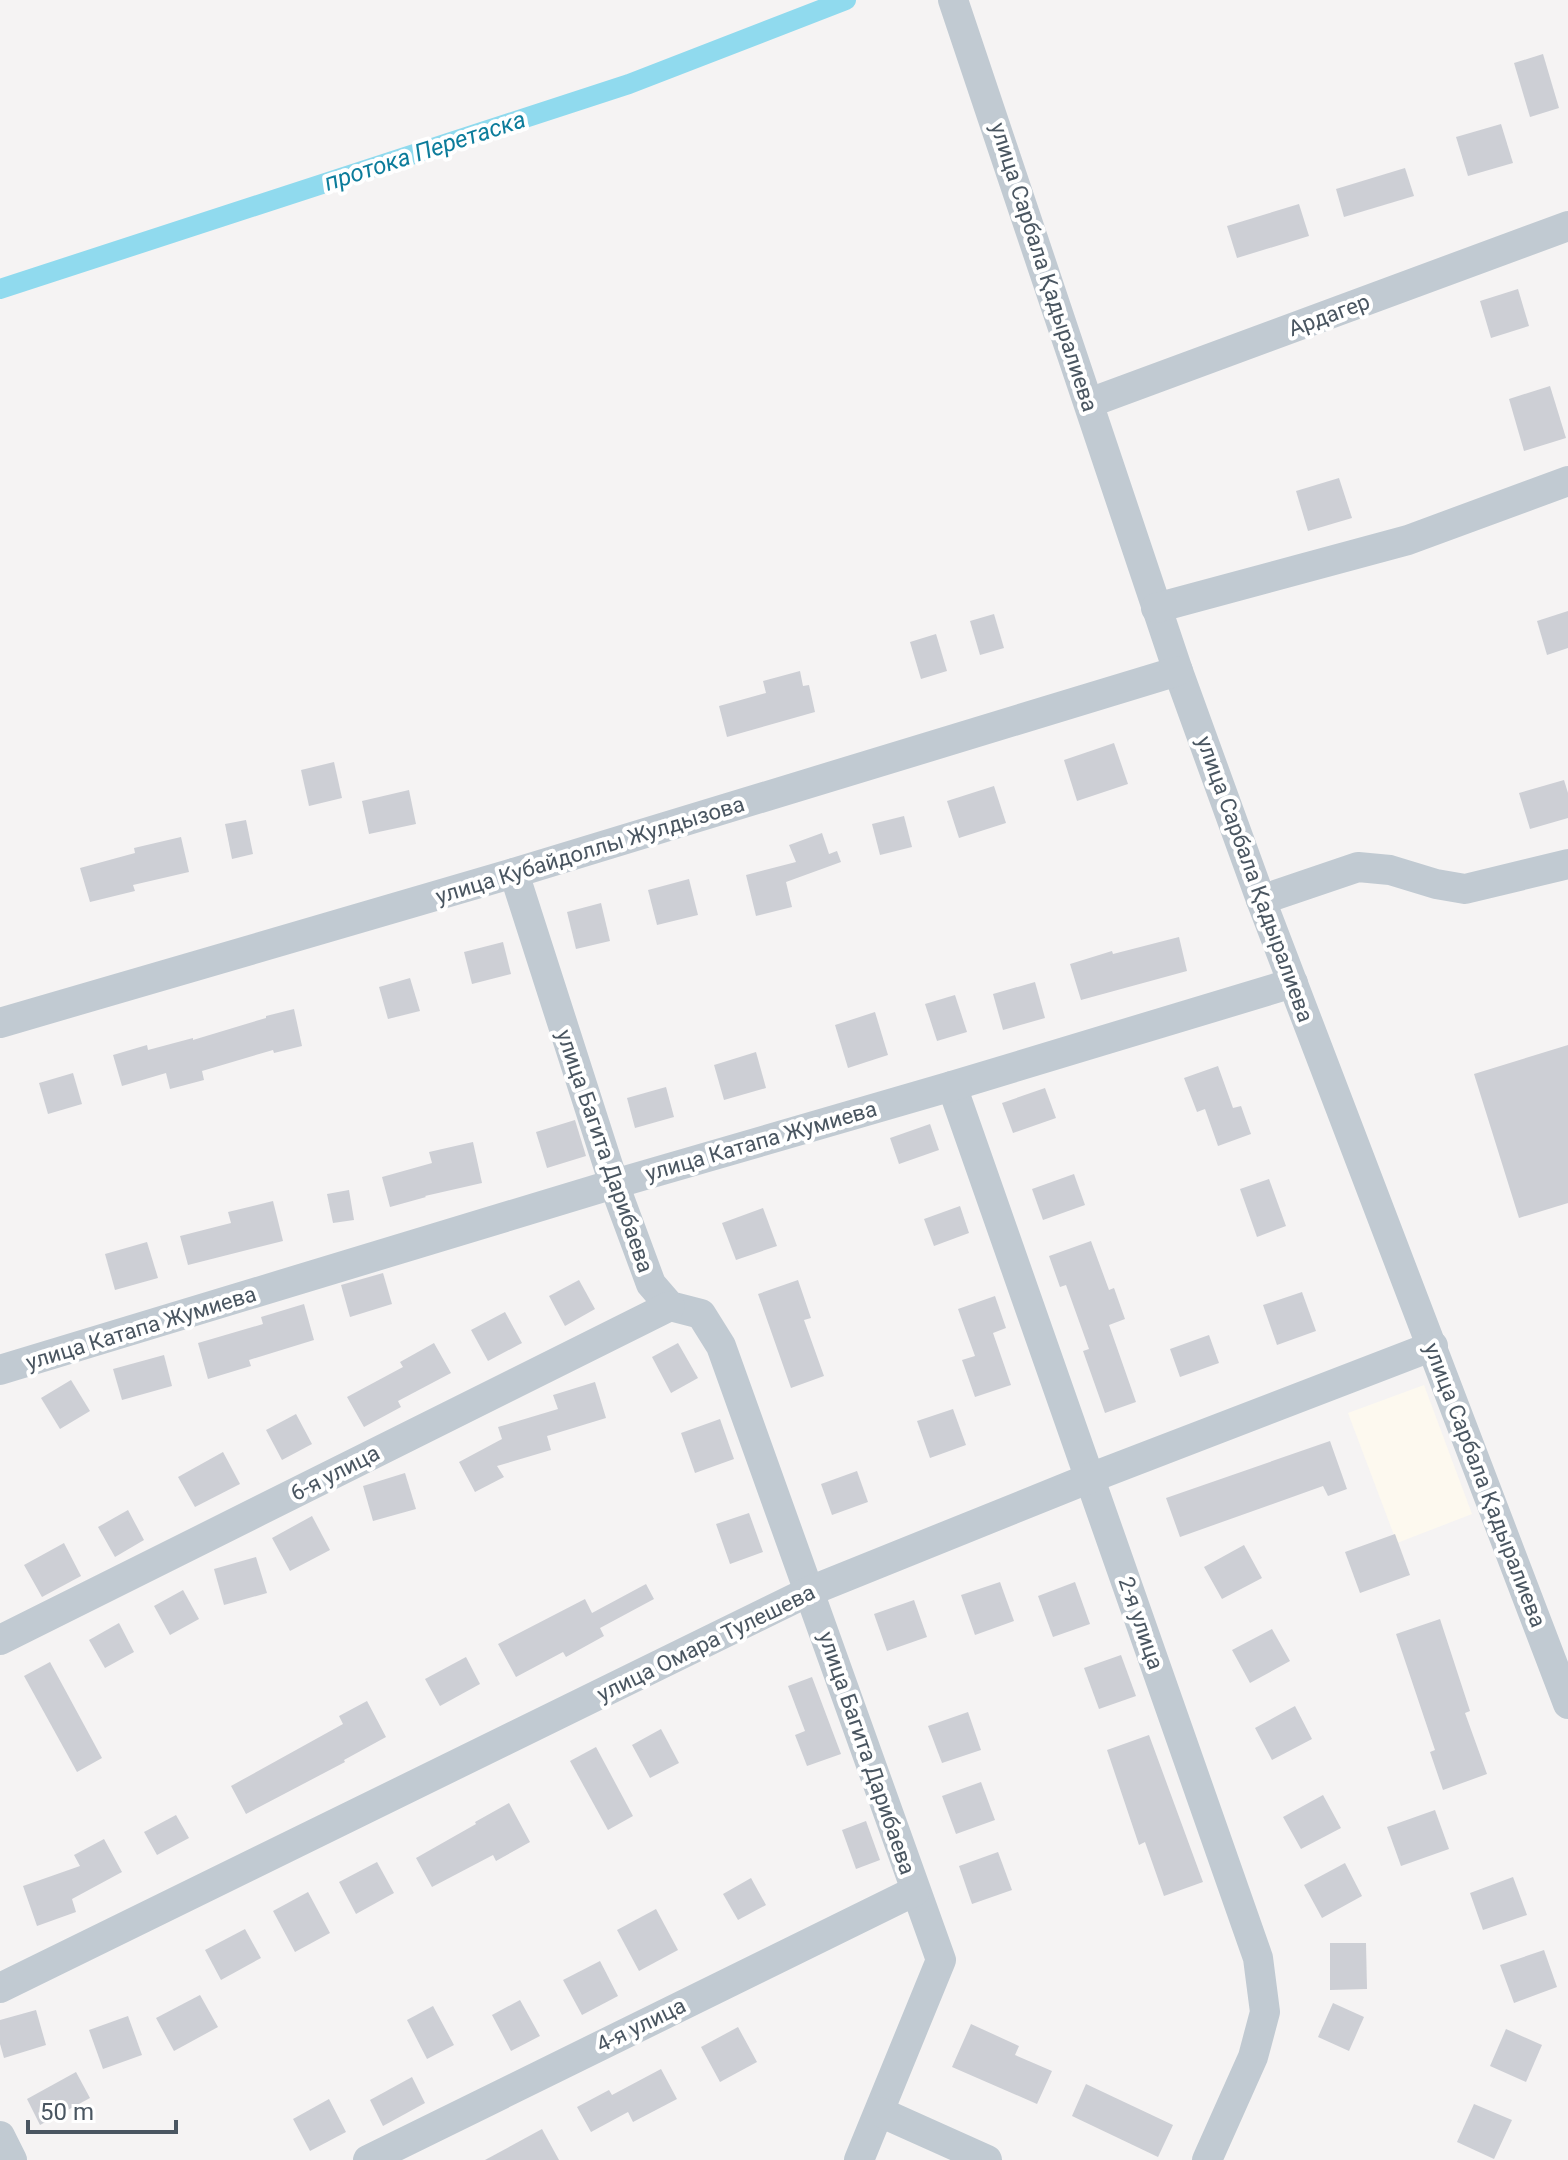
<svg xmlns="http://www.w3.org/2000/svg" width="1568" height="2160" font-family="Roboto,sans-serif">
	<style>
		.commercial { fill: #fdf9ef }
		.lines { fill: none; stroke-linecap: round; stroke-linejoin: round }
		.canal { stroke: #90daee; stroke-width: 20 }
		.building { fill: #cdcfd5 }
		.minor { stroke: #c1cad2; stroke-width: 30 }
		.labels { text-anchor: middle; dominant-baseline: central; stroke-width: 8; stroke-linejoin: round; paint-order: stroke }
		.street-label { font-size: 22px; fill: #4a5661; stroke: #fff }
		.water-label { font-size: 24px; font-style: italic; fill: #0c7c9b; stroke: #fff }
	</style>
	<rect width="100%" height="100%" fill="#f5f3f3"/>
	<path class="commercial" d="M1424 1385 1472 1514 1397 1543 1348 1413Z"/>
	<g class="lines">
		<path class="canal" d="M0 289 629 84 846 0"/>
	</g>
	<g class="building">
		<path d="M1543 54 1559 108 1530 117 1514 63Z"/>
		<path d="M1501 124 1513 163 1468 176 1456 137Z"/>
		<path d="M1405 168 1414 196 1344 217 1336 189Z"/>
		<path d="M1299 204 1309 236 1237 258 1227 226Z"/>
		<path d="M1518 289 1529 326 1491 338 1480 301Z"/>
		<path d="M1550 386 1566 438 1524 451 1509 399Z"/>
		<path d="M1339 478 1352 518 1308 531 1296 491Z"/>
		<path d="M1568 611V648L1547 655 1537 621Z"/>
		<path d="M994 614 1004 648 980 655 970 621Z"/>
		<path d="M936 634 947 671 921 679 910 642Z"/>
		<path d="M800 671 803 686 809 685 815 712 727 737 719 706 766 693 763 681Z"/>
		<path d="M1114 743 1128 784 1077 801 1064 760Z"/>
		<path d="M334 762 342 798 309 806 301 770Z"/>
		<path d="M1564 780 1568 793V818L1530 829 1519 793Z"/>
		<path d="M994 786 1006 823 959 838 947 801Z"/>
		<path d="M409 790 416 824 369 834 362 801Z"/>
		<path d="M904 816 912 847 880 855 872 824Z"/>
		<path d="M246 820 253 854 232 859 225 824Z"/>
		<path d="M822 833 829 854 837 851 841 862 786 882 792 907 756 916 746 875 796 862 789 845Z"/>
		<path d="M181 837 189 872 133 885 135 891 90 902 80 868 135 853 134 848Z"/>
		<path d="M689 879 698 915 657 925 648 890Z"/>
		<path d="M601 903 610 941 576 949 567 912Z"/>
		<path d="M1179 937 1187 971 1081 1000 1070 964 1112 951 1113 954Z"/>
		<path d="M503 942 511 974 472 984 464 952Z"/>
		<path d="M410 978 420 1011 388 1019 379 987Z"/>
		<path d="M1035 982 1045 1018 1003 1030 993 994Z"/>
		<path d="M955 995 967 1032 937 1041 925 1004Z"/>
		<path d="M294 1009 302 1046 274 1053 273 1050 202 1071 204 1080 170 1089 166 1073 122 1086 113 1055 147 1045 148 1050 193 1038V1040L266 1018V1016Z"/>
		<path d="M875 1012 888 1055 848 1068 835 1025Z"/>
		<path d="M1568 1045V1203L1519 1218 1474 1074Z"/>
		<path d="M756 1052 766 1088 724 1100 714 1065Z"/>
		<path d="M1218 1066 1233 1108 1241 1106 1251 1134 1218 1146 1205 1109 1197 1112 1184 1078Z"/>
		<path d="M73 1073 82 1104 48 1114 39 1083Z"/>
		<path d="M666 1087 674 1117 635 1128 627 1098Z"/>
		<path d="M1045 1088 1056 1118 1013 1133 1002 1103Z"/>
		<path d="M575 1120 586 1156 547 1168 536 1132Z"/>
		<path d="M930 1124 939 1150 899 1164 890 1138Z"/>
		<path d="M473 1142 482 1183 425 1196 426 1197 390 1207 382 1177 432 1163 429 1152Z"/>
		<path d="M1074 1174 1085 1205 1043 1220 1032 1189Z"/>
		<path d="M1269 1179 1286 1226 1257 1237 1240 1189Z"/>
		<path d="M349 1190 354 1220 333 1223 327 1194Z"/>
		<path d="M273 1201 283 1241 188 1265 180 1236 231 1223 228 1212Z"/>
		<path d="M960 1206 969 1233 934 1246 924 1219Z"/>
		<path d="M763 1208 777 1246 736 1260 722 1223Z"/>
		<path d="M1091 1241 1109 1290 1114 1288 1125 1319 1109 1325 1136 1402 1105 1413 1083 1351 1089 1349 1066 1285 1060 1287 1049 1256Z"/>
		<path d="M147 1242 158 1278 115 1290 105 1254Z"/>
		<path d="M383 1273 392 1304 350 1317 341 1285Z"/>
		<path d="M579 1280 595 1309 565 1326 549 1296Z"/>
		<path d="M798 1280 811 1318 804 1320 824 1376 791 1388 758 1294Z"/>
		<path d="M1302 1292 1316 1331 1277 1345 1263 1305Z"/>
		<path d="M995 1296 1006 1328 993 1333 1011 1385 975 1397 962 1360 975 1356 958 1309Z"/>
		<path d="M304 1304 314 1340 249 1360 251 1366 208 1379 198 1343 263 1324 261 1317Z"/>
		<path d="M505 1312 522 1343 488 1361 471 1330Z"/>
		<path d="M1209 1335 1219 1363 1180 1377 1170 1349Z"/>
		<path d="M434 1343 451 1373 398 1401 401 1407 364 1427 347 1397 403 1367 400 1362Z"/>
		<path d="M678 1343 698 1378 671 1393 652 1357Z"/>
		<path d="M164 1355 172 1386 122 1400 113 1369Z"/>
		<path d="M71 1380 90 1411 60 1429 41 1398Z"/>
		<path d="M595 1382 606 1418 547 1436 551 1450 497 1466 504 1477 475 1492 459 1462 502 1439 498 1427 558 1409 553 1395Z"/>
		<path d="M953 1409 966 1445 930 1458 917 1421Z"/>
		<path d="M296 1414 312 1444 282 1460 266 1430Z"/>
		<path d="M720 1419 734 1459 695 1473 681 1433Z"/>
		<path d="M1330 1441 1347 1489 1328 1496 1323 1486 1180 1537 1166 1498Z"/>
		<path d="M223 1452 240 1484 195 1507 178 1477Z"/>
		<path d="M857 1471 868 1502 832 1515 821 1484Z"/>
		<path d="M405 1473 416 1509 373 1521 363 1486Z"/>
		<path d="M128 1510 144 1540 115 1557 98 1527Z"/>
		<path d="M749 1513 763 1552 730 1564 716 1524Z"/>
		<path d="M312 1516 330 1550 290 1571 272 1538Z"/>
		<path d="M1395 1534 1410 1575 1360 1593 1345 1552Z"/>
		<path d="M64 1543 81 1576 42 1597 24 1565Z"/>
		<path d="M1244 1545 1262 1578 1222 1599 1204 1567Z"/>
		<path d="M256 1557 267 1593 224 1605 214 1569Z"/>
		<path d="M1000 1582 1014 1621 975 1635 961 1595Z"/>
		<path d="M1075 1582 1090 1624 1053 1637 1038 1596Z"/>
		<path d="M646 1584 654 1599 600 1628 604 1636 566 1657 563 1652 516 1677 498 1644 585 1599 592 1613Z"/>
		<path d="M183 1590 199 1619 170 1635 154 1606Z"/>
		<path d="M914 1600 927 1637 887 1651 874 1614Z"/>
		<path d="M1440 1619 1470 1711 1465 1713 1487 1774 1443 1790 1430 1752 1435 1750 1396 1634Z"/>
		<path d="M119 1623 134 1652 105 1668 89 1640Z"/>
		<path d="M1272 1629 1290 1661 1250 1683 1232 1650Z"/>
		<path d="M1121 1655 1136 1696 1099 1709 1084 1668Z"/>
		<path d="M466 1657 480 1684 440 1706 425 1679Z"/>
		<path d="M50 1662 102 1758 77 1772 24 1676Z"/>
		<path d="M812 1677 841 1754 807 1766 795 1735 805 1731 788 1686Z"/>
		<path d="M367 1701 386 1737 344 1760 345 1762 246 1814 231 1786 343 1724 339 1716Z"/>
		<path d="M1295 1706 1312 1739 1272 1760 1255 1728Z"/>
		<path d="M968 1712 981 1750 942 1763 928 1726Z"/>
		<path d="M661 1729 679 1763 650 1778 632 1745Z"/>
		<path d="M1149 1735 1203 1882 1164 1896 1145 1842 1139 1845 1107 1750Z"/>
		<path d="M596 1747 633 1816 608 1830 570 1761Z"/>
		<path d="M981 1782 995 1820 956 1834 942 1796Z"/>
		<path d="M1323 1795 1341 1828 1301 1849 1283 1817Z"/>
		<path d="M509 1803 530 1842 496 1861 493 1855 432 1887 416 1858 476 1824 475 1822Z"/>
		<path d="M1435 1810 1449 1849 1401 1866 1387 1827Z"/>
		<path d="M176 1815 189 1838 157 1855 144 1832Z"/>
		<path d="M866 1821 880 1860 856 1869 842 1830Z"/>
		<path d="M104 1839 122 1872 72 1899 76 1912 37 1926 23 1886 80 1866 74 1855Z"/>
		<path d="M998 1852 1012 1890 972 1904 959 1866Z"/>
		<path d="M377 1862 394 1893 356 1914 339 1882Z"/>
		<path d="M1345 1863 1362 1896 1322 1918 1304 1885Z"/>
		<path d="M1513 1877 1527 1915 1483 1930 1470 1893Z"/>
		<path d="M751 1878 766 1905 738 1920 723 1894Z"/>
		<path d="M308 1892 330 1933 295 1952 273 1911Z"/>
		<path d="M656 1909 678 1950 639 1971 617 1930Z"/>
		<path d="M245 1929 261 1958 221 1980 205 1950Z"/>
		<path d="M1330 1943H1366L1367 1989 1330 1990Z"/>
		<path d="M1544 1950 1557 1987 1514 2003 1500 1965Z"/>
		<path d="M600 1961 618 1996 582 2015 563 1980Z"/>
		<path d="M200 1995 218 2027 174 2051 156 2018Z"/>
		<path d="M520 2000 540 2036 511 2051 492 2015Z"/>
		<path d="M1333 2003 1364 2017 1349 2051 1318 2037Z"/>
		<path d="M433 2006 454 2045 427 2059 407 2020Z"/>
		<path d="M36 2010 46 2045 4 2058 0 2044V2020Z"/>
		<path d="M128 2016 142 2055 103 2069 89 2030Z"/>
		<path d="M971 2024 1019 2046 1015 2055 1052 2071 1037 2104 952 2067Z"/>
		<path d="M738 2027 757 2062 720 2082 701 2047Z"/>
		<path d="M1506 2029 1542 2045 1526 2082 1490 2066Z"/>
		<path d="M661 2069 677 2099 633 2122 628 2112 591 2132 577 2107 609 2090 612 2095Z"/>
		<path d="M76 2072 90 2098 40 2125 27 2099Z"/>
		<path d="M412 2077 425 2103 383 2126 370 2100Z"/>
		<path d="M1086 2084 1173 2125 1158 2157 1072 2116Z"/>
		<path d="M329 2099 346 2132 310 2151 293 2119Z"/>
		<path d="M1474 2104 1512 2120 1494 2159 1457 2142Z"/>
		<path d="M542 2129 559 2160H485Z"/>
	</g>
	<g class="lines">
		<g class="minor">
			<path d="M953 0 1178 671 1261 900 1568 1704"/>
			<path d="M1089 403 1568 226"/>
			<path d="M1156 608 1408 540 1568 481"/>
			<path d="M514 873 614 1184 651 1284 670 1306 701 1314 721 1346 941 1960 859 2160"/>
			<path d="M1261 900 1358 867 1390 870 1436 884 1465 889 1568 864"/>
			<path d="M0 1023 514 873 1178 671"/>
			<path d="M952 1086 1258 1958 1265 2012 1253 2057 1207 2160"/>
			<path d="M0 1370 614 1184 952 1086 1293 983"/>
			<path d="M0 1640 670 1306"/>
			<path d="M0 1988 810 1591 1090 1478 1433 1346"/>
			<path d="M880 2112 987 2160"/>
			<path d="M0 2136 12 2160"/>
			<path d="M368 2160 915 1891"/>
		</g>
	</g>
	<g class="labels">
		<g class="street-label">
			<text transform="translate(1044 267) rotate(72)">улица Сарбала Қадыралиева</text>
			<text transform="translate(1329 315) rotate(-20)">Ардагер</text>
			<text transform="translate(590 850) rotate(-17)">улица Кубайдоллы Жулдызова</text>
			<text transform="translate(1255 879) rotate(70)">улица Сарбала Қадыралиева</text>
			<text transform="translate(761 1141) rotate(-16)">улица Катапа Жумиева</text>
			<text transform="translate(605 1151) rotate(71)">улица Багита Дарибаева</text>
			<text transform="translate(141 1328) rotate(-17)">улица Катапа Жумиева</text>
			<text transform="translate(335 1473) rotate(-27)">6-я улица</text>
			<text transform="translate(1485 1485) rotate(69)">улица Сарбала Қадыралиева</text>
			<text transform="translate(1141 1623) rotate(71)">2-я улица</text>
			<text transform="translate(706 1643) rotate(-26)">улица Омара Тулешева</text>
			<text transform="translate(867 1753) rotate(71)">улица Багита Дарибаева</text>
			<text transform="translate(641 2025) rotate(-26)">4-я улица</text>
		</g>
		<g class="water-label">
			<text transform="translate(425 151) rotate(-18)">протока Перетаска</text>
		</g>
	</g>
	<path d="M28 2120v12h148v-12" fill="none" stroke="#4a5661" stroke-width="4"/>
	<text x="40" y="2120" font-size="24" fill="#4a5661" stroke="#ffffff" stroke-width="6" paint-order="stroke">50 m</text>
</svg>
